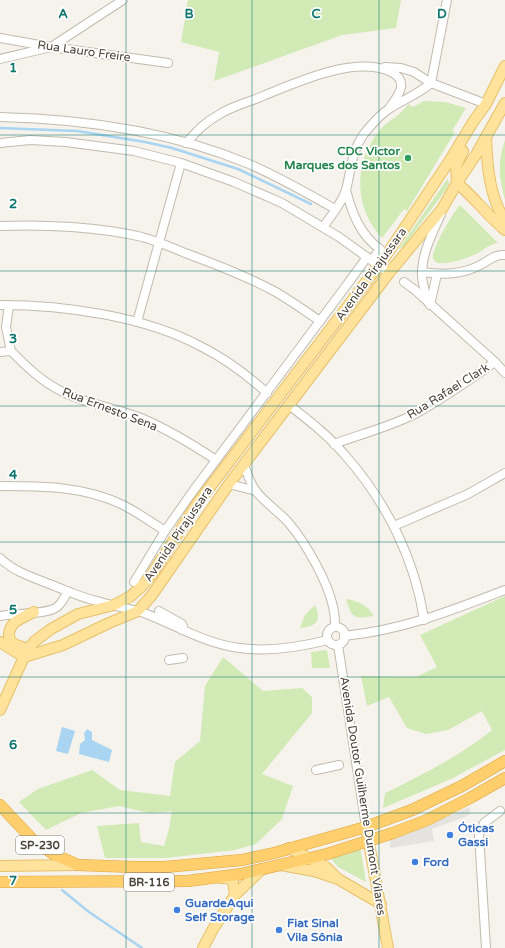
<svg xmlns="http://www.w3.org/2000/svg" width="505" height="948" font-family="'Varela Round',sans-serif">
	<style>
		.green { fill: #d2eab5 }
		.parking { fill: #e5e3e0 }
		.water { fill: #a9d4f2 }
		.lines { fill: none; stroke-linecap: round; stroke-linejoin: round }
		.stream { stroke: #a9d4f2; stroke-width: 2.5 }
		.minor-casing { stroke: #c2bbae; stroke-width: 10 }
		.major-casing { stroke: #e6c16a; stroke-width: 12 }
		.highway-casing { stroke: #e0a43c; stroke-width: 12 }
		.minor { stroke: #fff; stroke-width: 8 }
		.major { stroke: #ffe39c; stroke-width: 10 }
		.highway { stroke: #ffcf6e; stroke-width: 11 }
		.grid { fill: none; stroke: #0f766e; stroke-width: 1; stroke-opacity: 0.55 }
		.leisure-dot { fill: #2e9e5b; stroke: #fff; stroke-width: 1.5 }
		.shop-dot { fill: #3f7fe0; stroke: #fff; stroke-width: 1.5 }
		.labels { text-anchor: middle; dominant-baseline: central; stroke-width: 3.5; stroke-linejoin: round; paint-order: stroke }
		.shield { fill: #fff; stroke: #817c74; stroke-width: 1 }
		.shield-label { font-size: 11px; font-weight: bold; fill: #4b4439 }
		.street-label { font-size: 12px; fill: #4b4439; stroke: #fff }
		.leisure-label { font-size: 12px; font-weight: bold; fill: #27864d; stroke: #fff; text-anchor: end }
		.shop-label { font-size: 12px; font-weight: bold; fill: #366cbe; stroke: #fff; text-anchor: start }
		.grid-label { font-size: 13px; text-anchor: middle; font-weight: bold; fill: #0f766e; stroke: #fff; stroke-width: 3.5; stroke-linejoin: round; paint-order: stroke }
	</style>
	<rect width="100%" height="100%" fill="#f6f3ec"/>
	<g class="green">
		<path d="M188 0H401L396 28 342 35 214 81 219 52 181 42Z"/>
		<path d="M424 101 445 102 466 108 452 131 455 132 407 211 404 209 382 238C354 208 353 163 379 131 388 120 401 116 408 104L413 107Z"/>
		<path d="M505 140V200C499 178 497 162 505 140Z"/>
		<path d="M448 178 449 184 445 191 404 246 398 250Z"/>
		<path d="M460 205 498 243C490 244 485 249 478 253 466 259 451 264 437 263L433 259C431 249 453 213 460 205Z"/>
		<path d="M505 596V750L451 779 383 808 385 793C422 775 460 756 492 730L482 711 448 730 426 734 407 728 389 697 367 706 361 676 416 677 437 667 420 635Z"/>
		<path d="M346 599C358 601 367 605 374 616 354 619 352 619 346 599Z"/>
		<path d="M315 605C322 622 316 626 300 628L305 615Z"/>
		<path d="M327 650 330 668H312L311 652Z"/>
		<path d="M223 657 263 691 302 688 312 697V713L262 774 293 786 282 819 256 844 235 850 166 858H105L97 826 139 823 141 842 164 846 169 829 172 811 149 813 119 806 81 813 46 830 19 802 38 789 92 770 120 790 170 796 175 762 200 741 205 686Z"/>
		<path d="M360 849 361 852 366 882 338 867 332 860V857Z"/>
	</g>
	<path class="parking" d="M470 807V814L465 817 432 829 434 841 390 848V840Z"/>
	<g class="water">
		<path d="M62 727 75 731 68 754 56 751Z"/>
		<path d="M87 729 92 732V740L112 750 109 762 79 754 80 744 85 740 84 733Z"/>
	</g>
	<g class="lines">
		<g class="stream">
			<path d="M0 128 77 131 145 142 172 148 238 169 311 204"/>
			<path d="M62 890 89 912 142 948"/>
		</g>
		<g class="minor-casing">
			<g id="minor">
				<path d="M0 38 51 47 168 63"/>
				<path d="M0 59 51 47 123 0"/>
				<path d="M385 67 401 68 414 72 431 83 486 104"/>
				<path d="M431 83 447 0"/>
				<path d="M0 117C85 119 170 131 249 164 279 177 307 193 335 209"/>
				<path d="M0 143 30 140 66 142 134 151 181 163 234 182 282 203 339 237 389 273"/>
				<path d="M186 143C198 130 204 123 220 114 233 106 249 102 263 96 297 82 356 55 391 72 410 81 398 96 390 107"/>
				<path d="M346 190C352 213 360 235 380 249L372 260"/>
				<path d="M0 226C44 224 100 227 142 237 157 241 171 247 185 253 215 264 246 276 274 291 290 300 305 311 320 321"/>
				<path d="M323 227C331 216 342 203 346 190 351 171 351 153 363 135 371 125 381 113 392 107 405 99 420 93 431 83"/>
				<path d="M422 272C443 275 463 275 482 264 490 260 495 254 505 255"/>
				<path d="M404 282 415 290 495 362 505 373"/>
				<path d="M428 302C425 292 421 281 422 271 423 251 433 232 441 214"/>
				<path d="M0 305C64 305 145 316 202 347 226 359 247 375 267 393"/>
				<path d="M9 305 6 327 11 351"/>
				<path d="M430 305 437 274"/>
				<path d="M137 322 181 163"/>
				<path d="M0 352 11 351C27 367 42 382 63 392 87 404 116 408 141 418 167 429 192 444 216 460"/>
				<path d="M289 405C308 420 328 435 344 454 385 500 415 558 424 620"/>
				<path d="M334 444C361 434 389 427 415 414 443 399 469 380 495 362"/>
				<path d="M244 465C247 473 250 483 255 490 262 500 279 512 288 522 306 543 330 585 334 612 335 617 335 622 335 627"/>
				<path d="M229 484 256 491"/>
				<path d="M0 486C42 486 84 486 123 505 137 512 151 522 165 531"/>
				<path d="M394 526 468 494 505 473"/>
				<path d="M0 558C15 573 38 579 57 587 70 592 83 598 97 601 112 606 128 608 144 613 176 625 205 644 240 648 269 652 300 647 328 640"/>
				<path d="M134 582 165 531 193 491 349 282 367 257"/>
				<path d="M159 611 182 624 183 627 182 630"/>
				<path d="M0 616C14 613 47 615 57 607 62 603 65 597 68 591"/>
				<circle cx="336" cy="636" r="9"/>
				<path d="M344 636C402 630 451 611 505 590"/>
				<path d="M338 645 366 827"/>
				<path d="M169 660 183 658"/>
				<path d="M316 770 339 765"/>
				<path d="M486 948 479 835 484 823 500 811"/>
			</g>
		</g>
		<g class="major-casing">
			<g id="major">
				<path d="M486 136C487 166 489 195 505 221"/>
				<path d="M457 183 456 166 463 151"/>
				<path d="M457 183C474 197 488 216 505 230"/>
				<path d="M0 642 24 657"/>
				<path d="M28 649C23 647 17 646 13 643 10 641 9 638 9 635 9 621 24 617 34 612"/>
				<path d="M24 657 63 645 109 623 138 611 152 595 229 484 389 273 442 209 457 183 477 153 505 103"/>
				<path d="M0 710 24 657 28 649 35 641 51 629 78 614 114 605 131 596 142 586 152 574 197 504 385 257 450 160 473 122 486 104 505 66"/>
				<path d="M366 827 388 948"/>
				<path d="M289 848 326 867 337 878"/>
				<path d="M281 865 314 871 338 879 381 904"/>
				<path d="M0 866 78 865"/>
				<path d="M220 878H227L233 881 235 895"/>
				<path d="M203 948 213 929 235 895 262 869"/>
			</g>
		</g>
		<g class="highway-casing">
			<g id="highway">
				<path d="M0 805 34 841 55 855 78 865 133 867H165L242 860 274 853 366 827 412 810 462 786 505 761"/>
				<path d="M0 882 188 881 241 874 327 854 393 833 427 820 470 798 505 778"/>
			</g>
		</g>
		<use href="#minor" class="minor"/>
		<use href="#major" class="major"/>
		<use href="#highway" class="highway"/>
	</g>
	<path class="grid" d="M126 0V948M252 0V948M379 0V948M0 135H505M0 271H505M0 406H505M0 542H505M0 677H505M0 813H505"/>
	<circle class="leisure-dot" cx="408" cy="158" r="4"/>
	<g class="shop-dot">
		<circle cx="450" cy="835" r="4"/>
		<circle cx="415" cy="862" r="4"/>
		<circle cx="177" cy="910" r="4"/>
		<circle cx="279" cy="930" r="4"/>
	</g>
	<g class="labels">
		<g class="shield">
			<rect x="16" y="836" width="48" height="18" rx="3"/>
			<rect x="124" y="873" width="50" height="18" rx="3"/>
		</g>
		<g class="shield-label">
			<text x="40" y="845">SP-230</text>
			<text x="149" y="882">BR-116</text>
		</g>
		<g class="street-label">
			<text transform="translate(84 51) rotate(8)">Rua Lauro Freire</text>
			<text transform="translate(371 274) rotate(-54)">Avenida Pirajussara</text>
			<text transform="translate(448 391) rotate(-32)">Rua Rafael Clark</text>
			<text transform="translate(110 409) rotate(21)">Rua Ernesto Sena</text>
			<text transform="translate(178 534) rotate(-56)">Avenida Pirajussara</text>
			<text transform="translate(363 796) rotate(81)">Avenida Doutor Guilherme Dumont Vilares</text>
		</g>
		<g class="leisure-label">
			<text x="400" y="151">CDC Victor<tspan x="400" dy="14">Marques dos Santos</tspan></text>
		</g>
		<g class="shop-label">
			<text x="458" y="828">Óticas<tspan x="458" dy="14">Gassi</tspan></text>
			<text x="423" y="862">Ford</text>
			<text x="185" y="903">GuardeAqui<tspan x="185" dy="14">Self Storage</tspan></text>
			<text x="287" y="923">Fiat Sinal<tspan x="287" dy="14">Vila Sônia</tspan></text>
		</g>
	</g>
	<g class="grid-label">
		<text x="63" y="18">A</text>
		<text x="189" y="18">B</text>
		<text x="316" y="18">C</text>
		<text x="442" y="18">D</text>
		<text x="13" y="72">1</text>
		<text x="13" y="208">2</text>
		<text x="13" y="343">3</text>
		<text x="13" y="479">4</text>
		<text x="13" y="614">5</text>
		<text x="13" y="749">6</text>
		<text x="13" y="885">7</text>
	</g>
</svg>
